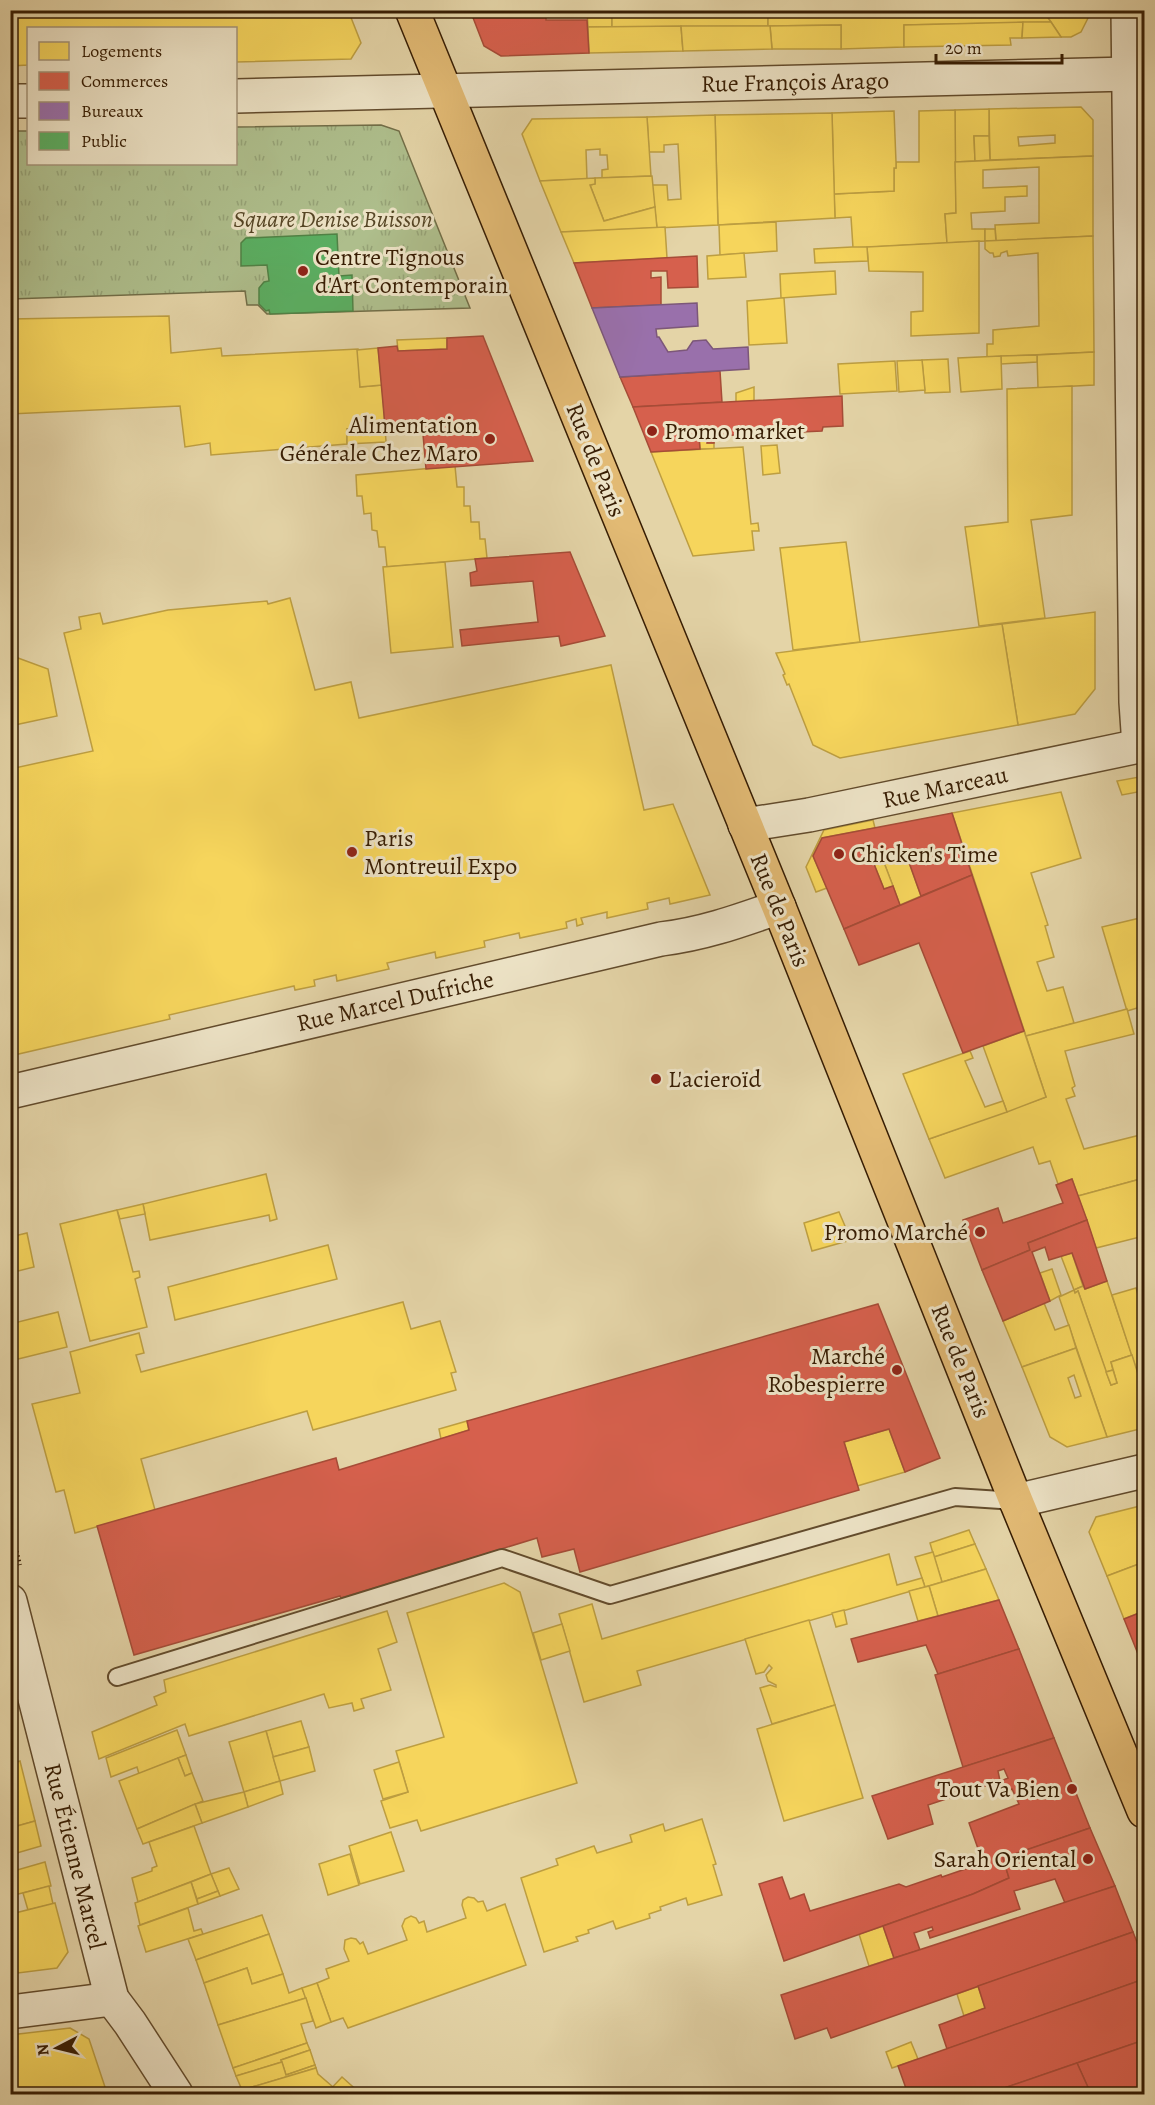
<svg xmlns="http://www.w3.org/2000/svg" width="1155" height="2105" font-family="Alegreya,serif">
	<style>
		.park { fill: url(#park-tufts); stroke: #726e48; stroke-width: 1.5 }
		.homes { fill: #f6d55c; stroke: #bd9e41; stroke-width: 1.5; fill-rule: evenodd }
		.shops { fill: #d6604d; stroke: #a64c37; stroke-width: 1.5 }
		.offices { fill: #9970ab; stroke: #7c5779; stroke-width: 1.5 }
		.public { fill: #5aae61; stroke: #508245; stroke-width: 1.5 }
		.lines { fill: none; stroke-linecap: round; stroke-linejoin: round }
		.service-casing { stroke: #624b2c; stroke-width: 20 }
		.minor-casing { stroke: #624b2c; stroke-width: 36 }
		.primary-casing { stroke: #371d03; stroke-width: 36 }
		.path { stroke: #371d03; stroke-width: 4; stroke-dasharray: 1.5 3; stroke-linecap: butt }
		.service { stroke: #ede3c6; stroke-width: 16 }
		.minor { stroke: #ede3c6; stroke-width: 33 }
		.primary { stroke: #e2ba74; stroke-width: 33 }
		.poi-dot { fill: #8f2418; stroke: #ede3c6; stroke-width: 2 }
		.labels { text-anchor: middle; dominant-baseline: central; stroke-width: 6; stroke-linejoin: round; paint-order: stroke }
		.street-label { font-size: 24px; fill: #371d03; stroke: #ede3c6 }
		.park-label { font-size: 24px; font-style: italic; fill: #554525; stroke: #ede3c6 }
		.poi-label { font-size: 24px; fill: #371d03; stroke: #ede3c6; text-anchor: start }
	</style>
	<defs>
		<pattern id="park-tufts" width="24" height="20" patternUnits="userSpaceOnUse" patternTransform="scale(1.5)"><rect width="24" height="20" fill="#aebe8c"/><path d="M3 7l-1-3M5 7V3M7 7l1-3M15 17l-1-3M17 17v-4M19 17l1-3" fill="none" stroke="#96a377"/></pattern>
	</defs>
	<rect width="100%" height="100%" fill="#e4d4a7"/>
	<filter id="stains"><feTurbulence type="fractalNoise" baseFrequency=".00333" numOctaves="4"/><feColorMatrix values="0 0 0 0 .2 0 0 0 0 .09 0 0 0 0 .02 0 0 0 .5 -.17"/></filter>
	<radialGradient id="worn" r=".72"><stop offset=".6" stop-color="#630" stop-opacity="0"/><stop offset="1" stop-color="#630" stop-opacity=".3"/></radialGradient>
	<path class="park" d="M381 125 399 131 470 308 267 314 258 305H247L245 291 11 299 10 131H28V164H236V127Z"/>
	<g class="homes">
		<path d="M10 10H348L361 43 351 59 236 62V28H28V65L10 66Z"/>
		<path d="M587 10H612V27H588Z"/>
		<path d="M612 10H768V26L612 27Z"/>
		<path d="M768 10H1043L1051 22 904 25V47L841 49V25L768 26Z"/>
		<path d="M1043 10H1089V16L1081 32 1071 37H1061Z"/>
		<path d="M1023 22 1022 38H1010L1011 45 904 47V25Z"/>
		<path d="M1023 22H1051L1061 37 1022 38Z"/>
		<path d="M841 25V49H772L770 26Z"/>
		<path d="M681 26 683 51 589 53 588 27Z"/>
		<path d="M681 26H770L772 49 683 51Z"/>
		<path d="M1081 107 1093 120V156L990 160 989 109ZM1055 135V143L1019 146 1018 137Z"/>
		<path d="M989 109V136H974L975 161 955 162V110Z"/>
		<path d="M955 110 956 213 945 214 947 243 853 248 851 217 835 218 834 194 894 191V168H896V162H919V111Z"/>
		<path d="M894 111 896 162V168H894V191L834 194 832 113Z"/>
		<path d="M832 113 835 218 718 225 715 115Z"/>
		<path d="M715 115 718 225 657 228 652 185H667L668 200 681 199 678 144 664 145V152H649L647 117Z"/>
		<path d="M647 117 651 176 602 178V170L608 169 607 155H600V149L586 150 587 179 540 181 522 134 532 119Z"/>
		<path d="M974 136H989L990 160 975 161Z"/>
		<path d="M1093 156V236L996 241 995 225 1039 223V167L983 170V188L1027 186V196L1005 197V211L971 213 972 229H985V241L947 243 945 214 956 213 955 162Z"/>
		<path d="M652 176 655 207 604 221 590 185 595 184V178Z"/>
		<path d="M595 178V184L590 185 604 221 655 207 657 228 561 232 540 181Z"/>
		<path d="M776 222 777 251 720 255 719 225Z"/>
		<path d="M665 227 667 258 574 263 561 232Z"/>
		<path d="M985 229H995L996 241H985Z"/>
		<path d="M1093 236 1094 352 987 357V344H993V330L1039 326 1038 253 1008 256 1007 251 1001 253 1000 256 994 257 993 253H990L985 249V241Z"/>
		<path d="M979 241V333L911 336V312L923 311V272L869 271 867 247Z"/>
		<path d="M852 247H867L868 261 815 263 814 249Z"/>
		<path d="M744 253 746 277 708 279 707 256Z"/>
		<path d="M835 271 836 294 781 298 780 274Z"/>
		<path d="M781 298H784L787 343 749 345 747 301Z"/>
		<path d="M169 316 171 353 221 348 222 356 358 349 360 387 382 385 385 426 347 429V444L211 455 210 443 185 447 180 406 10 414 11 319Z"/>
		<path d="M447 338V349L398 351 397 340Z"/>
		<path d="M378 348 382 385 360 387 357 350Z"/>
		<path d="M1094 352V385L1038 388 1037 355Z"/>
		<path d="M1037 355V362L1001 364V356Z"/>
		<path d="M1001 356 1002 389 961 392 958 358Z"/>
		<path d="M948 359 950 392 925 393 922 360Z"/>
		<path d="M922 360 925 390 899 392 897 361Z"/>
		<path d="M895 361 897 391 840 394 838 364Z"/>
		<path d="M1072 386V515L1031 520 1045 618 979 626 965 527 1008 522 1007 389Z"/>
		<path d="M754 387V401L736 402V393Z"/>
		<path d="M385 426 386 442 347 444V429Z"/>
		<path d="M699 436H706L707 443H714V449H700Z"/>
		<path d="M777 445 780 473 763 475 761 446Z"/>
		<path d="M743 447 751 524 758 523 759 531H752L754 550 693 556 651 452Z"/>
		<path d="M455 466 457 487H464V506H470L471 522H479L480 539H485L487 558 387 567 385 547H379L377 531 372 530 371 513 364 514 362 496H357L356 475Z"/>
		<path d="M846 542 860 642 793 650 780 548Z"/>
		<path d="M445 562 453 647 391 653 383 567Z"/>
		<path d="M290 598 315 690 351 682 359 718 611 665 644 810 673 804 710 895 670 904 669 898 647 903 648 909 607 918V912L581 918 583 924 577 926 576 919 566 922 567 928 520 938 519 933 484 941 485 947 436 958 435 952 387 963 389 969 337 981 336 975 314 980 315 986 295 990 294 986 169 1015 170 1019 10 1056V769L93 751 64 633 81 629 79 617 100 613 103 624 168 610 267 601 268 604Z"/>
		<path d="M1095 612V689L1075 714 1018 725 1002 624Z"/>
		<path d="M1002 624 1018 725 840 758 813 745 789 684 787 685 783 675 785 674 776 653Z"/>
		<path d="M18 658 48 669 57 716 10 726V660Z"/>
		<path d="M1139 777 1143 791 1122 795 1117 781Z"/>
		<path d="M1061 792 1081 858 1031 873 1048 925 1045 926 1054 957 1037 962 1047 991 1063 987 1074 1023 1026 1036 952 813Z"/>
		<path d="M873 820 875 828 822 838 813 856 827 888 816 892 806 867 824 830Z"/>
		<path d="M906 854 921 896 900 905 883 860Z"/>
		<path d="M883 860 893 886 884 889 874 864Z"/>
		<path d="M1144 917V1006L1127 1011 1102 927Z"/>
		<path d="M1127 1009 1134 1034 1065 1051 1075 1086 1072 1088 1075 1096 1066 1099 1084 1149 1144 1134V1178L1078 1196 1072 1179 1058 1184 1050 1161 1039 1164 1033 1147 945 1178 929 1139 1046 1097 1026 1036Z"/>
		<path d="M1024 1031 1046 1097 1007 1112 983 1046Z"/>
		<path d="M970 1051 973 1058 965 1061 985 1107 1003 1101 1007 1112 929 1139 903 1074Z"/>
		<path d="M266 1174 277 1219 270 1221 269 1215 150 1240 143 1204Z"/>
		<path d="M1144 1178V1236L1096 1248 1078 1196Z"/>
		<path d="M143 1204 145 1214 120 1219 117 1210Z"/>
		<path d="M117 1210 133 1272 139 1271 140 1277 135 1279 147 1327 90 1341 60 1224Z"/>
		<path d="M839 1212 851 1240 812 1251 804 1223Z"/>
		<path d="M27 1233 34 1267 10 1273V1237Z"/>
		<path d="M328 1245 337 1279 175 1320 168 1287Z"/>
		<path d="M1072 1253 1083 1286 1074 1290 1061 1256Z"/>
		<path d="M1052 1269 1061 1295 1050 1301 1040 1273Z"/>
		<path d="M1107 1281 1132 1355 1111 1362 1113 1370 1106 1372 1078 1291 1075 1293 1074 1290 1083 1286 1085 1289Z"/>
		<path d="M1136 1288 1144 1315V1393L1112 1295Z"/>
		<path d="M1074 1290 1075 1293 1078 1291 1111 1385 1117 1383 1111 1362 1132 1355 1144 1393V1428L1107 1437 1059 1297Z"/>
		<path d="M403 1302 411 1329 440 1321 456 1372 451 1373 456 1390 313 1430 307 1411 141 1459 155 1510 75 1533 64 1490 56 1492 32 1404 80 1393 70 1352 139 1333 144 1353 136 1355 141 1372Z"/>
		<path d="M1044 1303 1055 1330 1069 1325 1076 1348 1022 1367 1003 1321Z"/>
		<path d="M58 1312 67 1347 10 1361V1324Z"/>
		<path d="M1076 1348 1107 1437 1067 1447 1050 1437 1022 1367ZM1074 1375 1081 1396 1075 1398 1068 1378Z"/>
		<path d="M1113 1370 1117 1383 1111 1385 1106 1372Z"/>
		<path d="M467 1421 469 1430 441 1439 439 1429Z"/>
		<path d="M889 1429 905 1472 857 1486 844 1442Z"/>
		<path d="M1144 1505V1562L1107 1576 1089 1532 1096 1517Z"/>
		<path d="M969 1530 975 1544 934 1557 930 1543Z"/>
		<path d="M975 1544 986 1569 942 1582 934 1557Z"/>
		<path d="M933 1552 942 1582 925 1587 915 1557Z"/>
		<path d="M889 1554 897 1585 922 1578 925 1587 637 1671 641 1685 584 1702 559 1614 592 1604 602 1639Z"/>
		<path d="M1144 1562V1611L1124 1619 1107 1576Z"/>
		<path d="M986 1569 999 1600 938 1616 929 1586Z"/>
		<path d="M504 1583 520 1592 577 1783 421 1831 417 1820 390 1828 381 1801 408 1792 396 1751 444 1737 407 1613Z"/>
		<path d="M929 1586 938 1616 918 1621 909 1591Z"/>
		<path d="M844 1610 847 1624 836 1627 832 1613Z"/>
		<path d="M387 1611 397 1642 378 1649 391 1690 361 1699 364 1708 354 1711 352 1703 329 1708 324 1694 189 1736 185 1724 99 1759 92 1732 157 1705 154 1697 166 1692 164 1680Z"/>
		<path d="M809 1620 835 1705 772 1724 760 1688 770 1685 776 1687V1685L768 1681 766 1675 772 1668 769 1665 764 1672 756 1674 745 1639Z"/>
		<path d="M562 1624 570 1651 541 1660 533 1633Z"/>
		<path d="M835 1705 863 1798 784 1821 757 1729Z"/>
		<path d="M301 1721 309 1747 273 1757 266 1731Z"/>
		<path d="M177 1730 186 1755 139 1774 137 1767 111 1777 106 1758Z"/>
		<path d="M266 1731 280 1781 244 1792 229 1742Z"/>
		<path d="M309 1747 315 1771 280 1781 273 1757Z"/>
		<path d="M186 1755 192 1773 185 1776 178 1758Z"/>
		<path d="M178 1758 185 1776 192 1773 203 1801 137 1829 119 1781Z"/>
		<path d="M20 1761 35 1821 10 1828V1764Z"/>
		<path d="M399 1762 408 1792 383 1799 374 1770Z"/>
		<path d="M280 1781 283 1794 248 1807 244 1792Z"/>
		<path d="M244 1792 248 1807 202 1823 195 1804Z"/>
		<path d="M195 1804 202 1823 143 1844 137 1829Z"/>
		<path d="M702 1819 716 1864 713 1865 722 1895 688 1905 686 1898 660 1907 661 1910 649 1914 650 1918 616 1929 613 1921 588 1930 589 1933 576 1937 578 1941 544 1952 521 1878 558 1865 556 1859 594 1846 597 1853 632 1842 630 1835 663 1824 665 1831Z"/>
		<path d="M35 1821 41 1846 10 1855V1828Z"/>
		<path d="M194 1826 211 1874 138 1902 132 1878 152 1871V1868L157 1866 149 1842Z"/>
		<path d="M391 1832 404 1871 360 1884 349 1846Z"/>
		<path d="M350 1854 359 1885 328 1895 319 1864Z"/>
		<path d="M45 1862 51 1886 10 1896V1872Z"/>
		<path d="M229 1868 239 1889 220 1896 211 1874Z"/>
		<path d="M211 1874 218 1891 197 1899 191 1882Z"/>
		<path d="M191 1882 198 1904 140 1925 135 1903Z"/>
		<path d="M49 1886 53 1904 28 1910 23 1893Z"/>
		<path d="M218 1891 220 1896 198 1904 197 1899Z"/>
		<path d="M468 1897 474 1898 478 1902 483 1901 487 1911 505 1904 526 1965 348 2028 343 2018 331 2022 317 1983 329 1978 326 1969 349 1961 344 1949 345 1940 351 1938 356 1939 360 1944 363 1942 368 1954 407 1940 402 1926 405 1919 411 1916 416 1918 419 1923 424 1921 427 1932 466 1918 462 1905 463 1900Z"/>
		<path d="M55 1903 68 1952 57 1968 18 1973 10 1945V1910L11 1914Z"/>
		<path d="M188 1908 194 1931 201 1929 203 1934 146 1952 138 1926Z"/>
		<path d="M262 1915 269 1934 196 1960 188 1939Z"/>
		<path d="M883 1926 894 1958 869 1966 859 1934Z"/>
		<path d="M269 1934 283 1974 252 1984 247 1968 204 1983 196 1960Z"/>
		<path d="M247 1968 252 1984 283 1974 289 1993 302 1988 306 1998 218 2025 204 1983Z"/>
		<path d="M317 1983 331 2022 316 2028 302 1988Z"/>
		<path d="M978 1986 985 2008 964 2016 957 1994Z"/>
		<path d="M306 1998 313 2021 301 2024 307 2043 233 2068 218 2025Z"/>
		<path d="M70 2028 89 2039 107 2093 10 2094V2035Z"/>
		<path d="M911 2042 918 2059 892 2068 886 2052Z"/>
		<path d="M307 2043 310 2050 281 2060 282 2062 236 2076 233 2068Z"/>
		<path d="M310 2050 315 2065 286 2075 281 2060Z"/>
		<path d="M282 2062 286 2075 315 2065 316 2068 242 2090 236 2076Z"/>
		<path d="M316 2068 318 2074 333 2087 326 2094H243L242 2090Z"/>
		<path d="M342 2077 361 2094H326Z"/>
	</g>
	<g class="shops">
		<path d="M470 10H546V20H587L589 53 501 56 484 46Z"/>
		<path d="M697 256 698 287 668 288 667 271H651V278L661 277V305L592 308 574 263Z"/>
		<path d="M483 336 533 461 426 469 422 423 385 426 378 348 397 346 398 351 447 349V338Z"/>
		<path d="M720 371 722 402 633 407 620 377Z"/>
		<path d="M842 396 843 426 823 427 822 431 714 436V443H707L706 436H699L700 449 651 452 633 407Z"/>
		<path d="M570 552 605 636 561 646 559 636 462 646 460 630 538 622 533 581 471 586 470 573 477 571 475 559Z"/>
		<path d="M952 813 972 875 921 896 906 854 874 864 884 889 893 886 900 905 844 929 813 856 822 838Z"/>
		<path d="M972 875 1024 1031 963 1053 919 943 859 965 844 929Z"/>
		<path d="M1072 1179 1087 1220 1028 1243 1030 1250 982 1270 963 1220 998 1208 1003 1223 1063 1203 1056 1185Z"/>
		<path d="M1087 1220 1107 1281 1085 1289 1072 1253 1049 1260 1045 1247 1032 1252 1050 1301 1003 1321 982 1270 1030 1250 1028 1243Z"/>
		<path d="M878 1304 940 1458 905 1472 889 1429 844 1442 859 1490 580 1572 574 1549 542 1557 537 1538 341 1598 340 1596 134 1655 97 1526 336 1458 339 1470 469 1430 467 1421Z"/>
		<path d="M999 1600 1019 1649 938 1674 926 1645 858 1662 851 1639Z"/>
		<path d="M1144 1611V1669L1124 1619Z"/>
		<path d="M1019 1649 1054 1738 963 1767 935 1675Z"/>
		<path d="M1054 1738 1090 1828 1003 1858 1009 1878 973 1894 784 1961 759 1884 782 1877 790 1899 804 1894 810 1911 899 1884 906 1887 941 1875 942 1877 983 1863 969 1823 1019 1804 1012 1789 1005 1792 1001 1781 1008 1778 1004 1769 998 1771 1000 1781 928 1805 933 1824 888 1839 872 1796Z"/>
		<path d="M1090 1828 1115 1886 1065 1903 1055 1879 1014 1891 1020 1909 930 1938 928 1932 933 1930 932 1927 914 1933 920 1950 894 1958 883 1926 973 1894 1009 1878 1003 1858Z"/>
		<path d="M1115 1886 1133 1932 831 2038 827 2028 795 2039 781 1995Z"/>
		<path d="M1133 1932 1144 1960V1979L947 2049 939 2025 985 2008 978 1986Z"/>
		<path d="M1144 1979V2040L987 2094H908L898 2066Z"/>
		<path d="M1144 2040V2088L1126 2094H1091L1077 2063Z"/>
		<path d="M1077 2063 1091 2094H987Z"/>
	</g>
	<path class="offices" d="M697 303 698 326 656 329 657 337H659L668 352 687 350 693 341 706 340 713 349 748 347 749 369 620 377 592 308Z"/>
	<path class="public" d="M337 234 339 276 352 275 353 311 270 314 269 310 266 311 259 304V288L264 282 269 281 267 265 241 266V243L246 238Z"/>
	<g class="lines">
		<g class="service-casing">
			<path id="service" d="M117 1677 502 1558 610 1595 955 1497 1016 1501"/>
		</g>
		<g class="minor-casing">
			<g id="minor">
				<path d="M1128 10 1136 702 1139 746"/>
				<path d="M236 96 1129 74 1144 70"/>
				<path d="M10 101H28"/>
				<path d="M745 825 809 815 1144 745"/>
				<path d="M10 1092 661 939C703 934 739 921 779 907"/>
				<path d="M1016 1501 1144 1471"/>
				<path d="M10 1601 112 1999 130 2023 176 2094"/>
				<path d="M10 2012 112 1999"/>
			</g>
		</g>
		<g class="primary-casing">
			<path id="primary" d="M412 10 779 907 1016 1501 1144 1811"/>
		</g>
		<path class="path" d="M10 1525 20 1565"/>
		<use href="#service" class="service"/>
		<use href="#minor" class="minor"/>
		<use href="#primary" class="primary"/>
	</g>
	<g class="poi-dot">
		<circle cx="303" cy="271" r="6"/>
		<circle cx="652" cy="431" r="6"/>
		<circle cx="490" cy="439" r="6"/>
		<circle cx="352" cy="852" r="6"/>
		<circle cx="839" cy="854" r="6"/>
		<circle cx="656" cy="1079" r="6"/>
		<circle cx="980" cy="1232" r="6"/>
		<circle cx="897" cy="1370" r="6"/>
		<circle cx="1072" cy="1789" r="6"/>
		<circle cx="1088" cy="1859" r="6"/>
	</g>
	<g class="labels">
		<g class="street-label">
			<text transform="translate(795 82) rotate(-1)">Rue François Arago</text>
			<text transform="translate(596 460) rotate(68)">Rue de Paris</text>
			<text transform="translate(945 787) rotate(-12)">Rue Marceau</text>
			<text transform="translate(780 910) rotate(68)">Rue de Paris</text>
			<text transform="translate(395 1001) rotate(-13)">Rue Marcel Dufriche</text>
			<text transform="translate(961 1361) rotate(68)">Rue de Paris</text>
			<text transform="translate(75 1856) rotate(76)">Rue Étienne Marcel</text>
		</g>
		<g class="park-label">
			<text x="333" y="219">Square Denise Buisson</text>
		</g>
		<g class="poi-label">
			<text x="315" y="257">Centre Tignous<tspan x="315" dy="28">d'Art Contemporain</tspan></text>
			<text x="478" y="425" text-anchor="end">Alimentation<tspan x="478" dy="28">Générale Chez Maro</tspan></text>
			<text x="664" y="431">Promo market</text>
			<text x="364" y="838">Paris<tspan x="364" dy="28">Montreuil Expo</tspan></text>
			<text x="851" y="854">Chicken's Time</text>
			<text x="668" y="1079">L'acieroïd</text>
			<text x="968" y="1232" text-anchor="end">Promo Marché</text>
			<text x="885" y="1356" text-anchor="end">Marché<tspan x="885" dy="28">Robespierre</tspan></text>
			<text x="1060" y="1789" text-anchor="end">Tout Va Bien</text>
			<text x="1076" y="1859" text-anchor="end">Sarah Oriental</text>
		</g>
	</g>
	<rect width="1155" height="2105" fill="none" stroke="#e4d4a7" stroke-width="36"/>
	<rect x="12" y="12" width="1131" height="2081" fill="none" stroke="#371d03" stroke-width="3"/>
	<rect x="18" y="18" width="1119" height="2069" fill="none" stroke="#371d03" stroke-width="1.5"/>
	<rect x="27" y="27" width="210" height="138" fill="#ede3c6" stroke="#a49478" stroke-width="1.5"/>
	<rect x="39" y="42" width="30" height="18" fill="#f6d55c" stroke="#a49478" stroke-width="1.5"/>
	<text x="81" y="57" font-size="18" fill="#371d03">Logements</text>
	<rect x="39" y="72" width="30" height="18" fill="#d6604d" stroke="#a49478" stroke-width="1.5"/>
	<text x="81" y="87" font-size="18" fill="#371d03">Commerces</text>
	<rect x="39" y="102" width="30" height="18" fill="#9970ab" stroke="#a49478" stroke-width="1.5"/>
	<text x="81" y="117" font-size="18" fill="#371d03">Bureaux</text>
	<rect x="39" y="132" width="30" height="18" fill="#5aae61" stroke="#a49478" stroke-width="1.5"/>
	<text x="81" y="147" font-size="18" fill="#371d03">Public</text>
	<g transform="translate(57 2048) rotate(263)" stroke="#ede3c6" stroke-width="4.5" paint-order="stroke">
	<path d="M0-4.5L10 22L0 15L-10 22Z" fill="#371d03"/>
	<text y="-9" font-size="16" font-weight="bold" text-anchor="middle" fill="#371d03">N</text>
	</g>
	<path d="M936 54v9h126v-9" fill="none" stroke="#371d03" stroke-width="3"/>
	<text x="945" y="54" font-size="18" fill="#371d03" stroke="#ede3c6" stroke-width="4.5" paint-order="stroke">20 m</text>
	<rect width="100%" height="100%" filter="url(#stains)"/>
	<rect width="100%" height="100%" fill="url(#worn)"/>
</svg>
